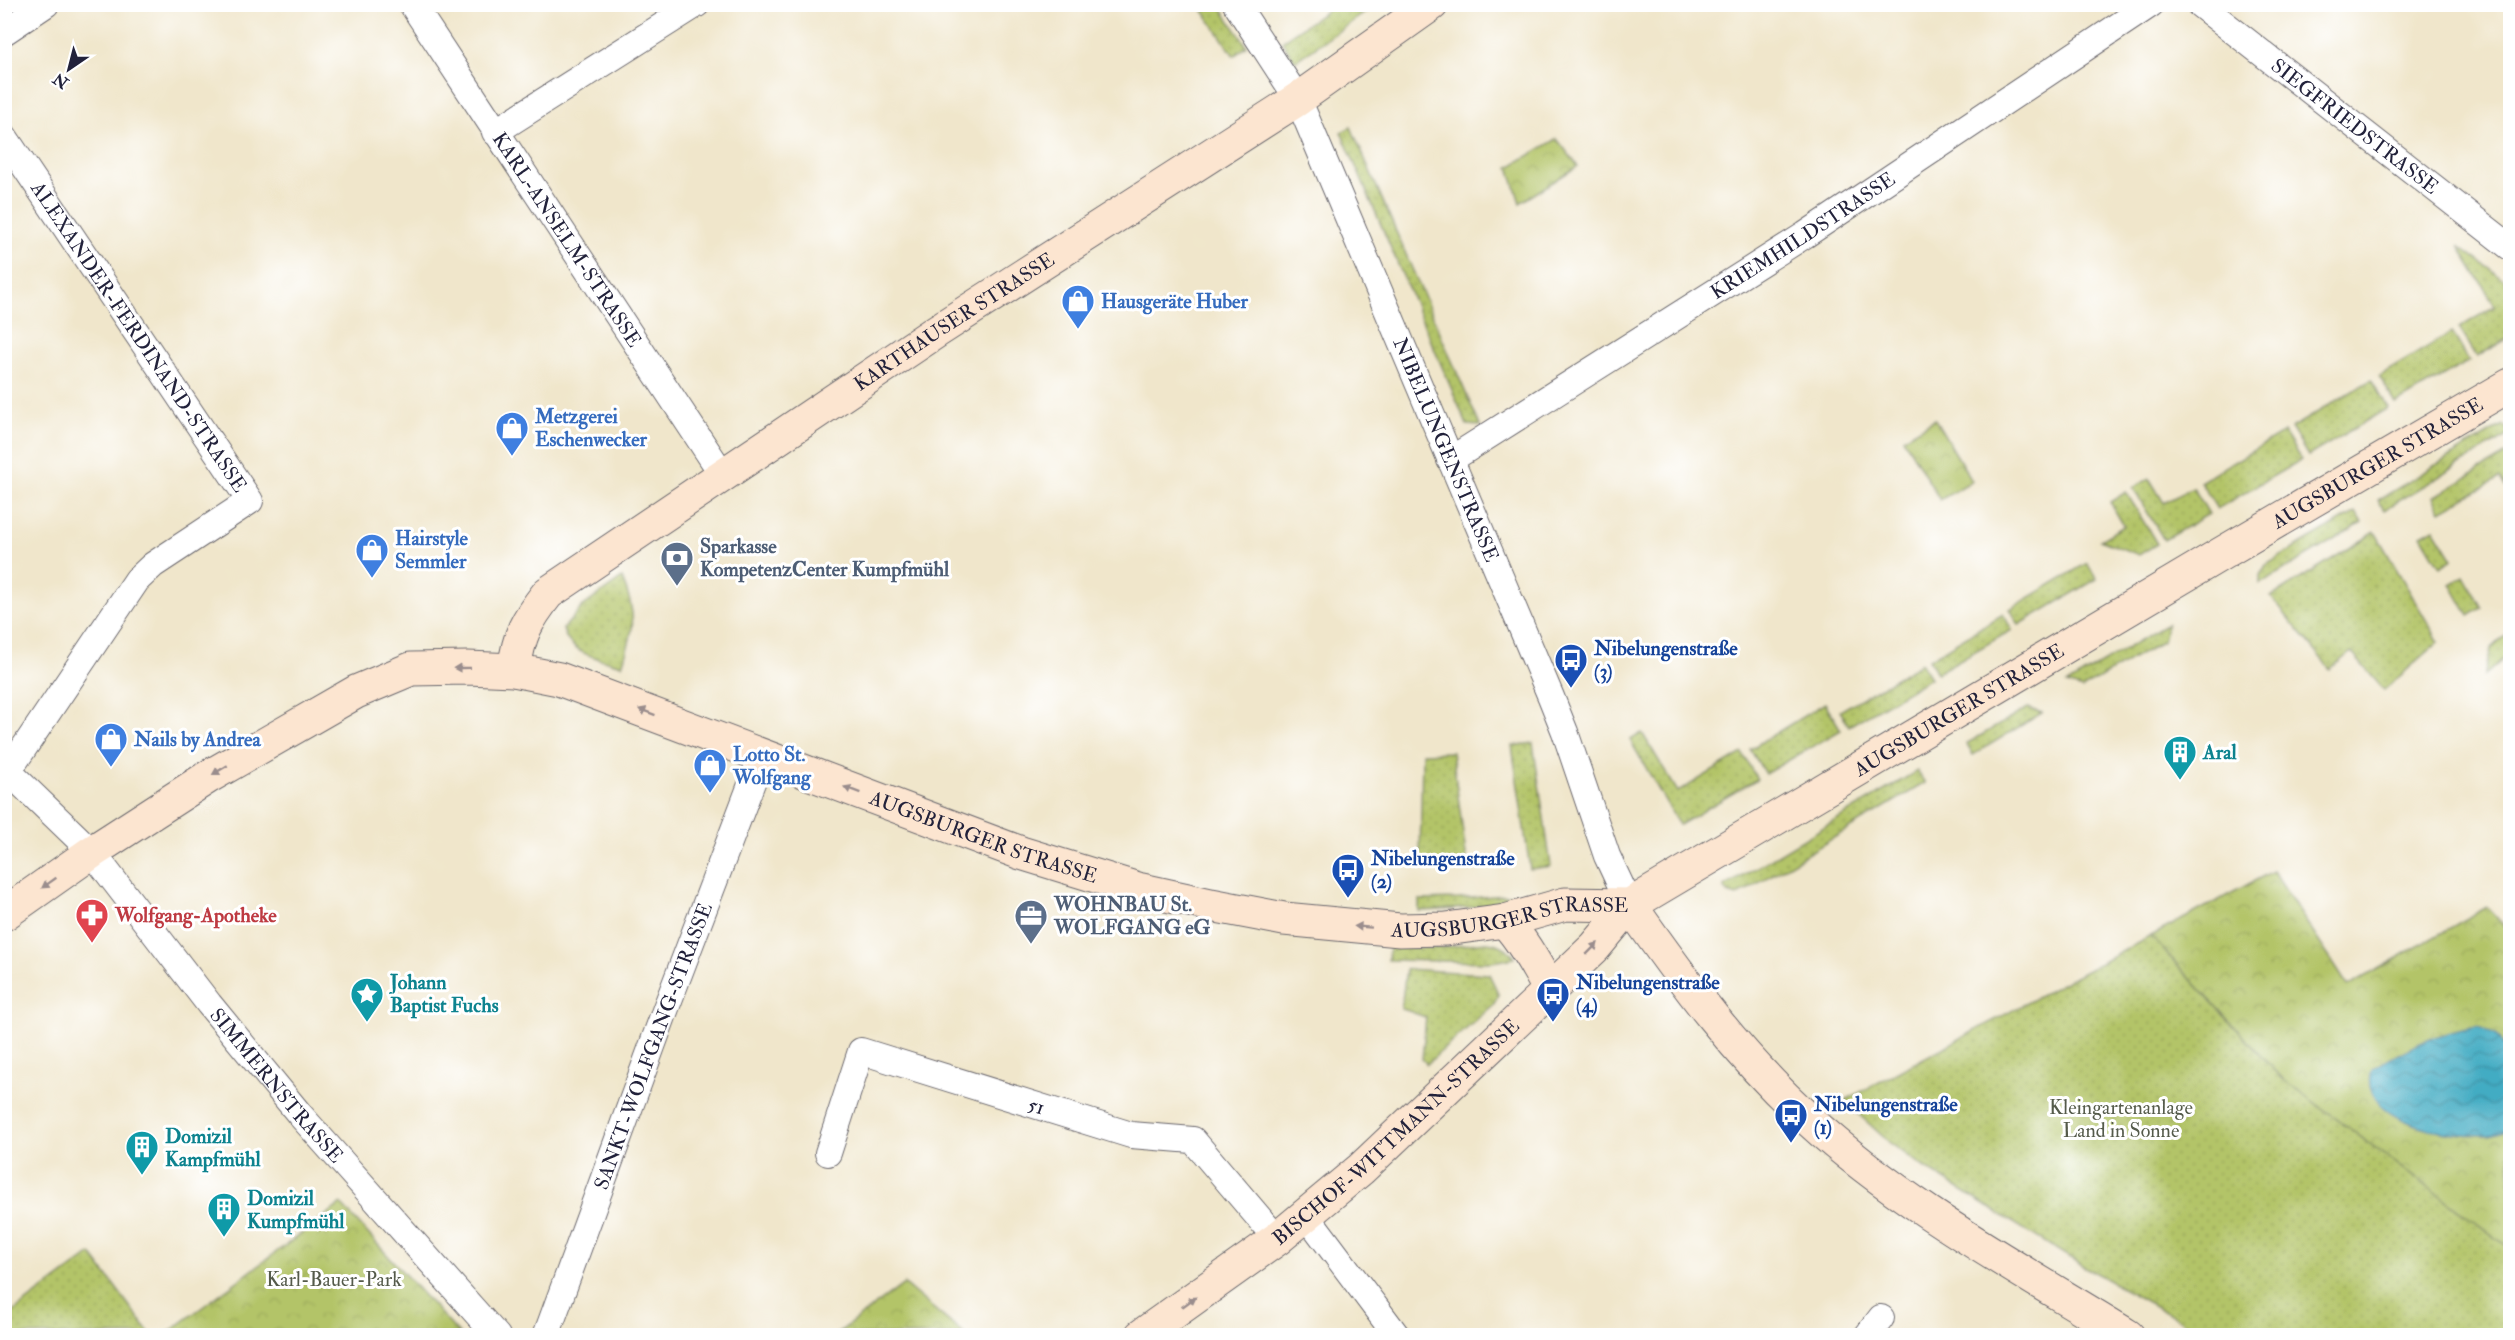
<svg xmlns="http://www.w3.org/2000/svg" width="2515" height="1340" font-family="'IM FELL Double Pica',serif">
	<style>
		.grass { fill: url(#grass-dots); stroke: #6a7352; stroke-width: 1.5 }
		.park { fill: url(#park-crowns); stroke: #6a7352; stroke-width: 1.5 }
		.water { fill: url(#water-waves); stroke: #32677f; stroke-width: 1.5 }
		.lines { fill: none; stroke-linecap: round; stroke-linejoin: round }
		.street-casing { stroke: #6a676d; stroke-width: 28 }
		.secondary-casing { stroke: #6a676d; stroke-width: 35 }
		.street { stroke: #fff; stroke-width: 26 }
		.secondary { stroke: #fce5d0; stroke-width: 33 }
		.oneway { fill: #9a8d8d }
		.labels { text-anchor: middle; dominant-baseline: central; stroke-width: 6; stroke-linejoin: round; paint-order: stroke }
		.street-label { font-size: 20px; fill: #22223b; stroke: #fff }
		.shop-label { font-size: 20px; font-weight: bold; fill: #366cbe; stroke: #fff; text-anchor: start }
		.service-label { font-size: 20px; font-weight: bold; fill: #4e5e75; stroke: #fff; text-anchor: start }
		.transit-label { font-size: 20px; font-weight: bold; fill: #164399; stroke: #fff; text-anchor: start }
		.culture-label { font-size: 20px; font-weight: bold; fill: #0d838f; stroke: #fff; text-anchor: start }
		.health-label { font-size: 20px; font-weight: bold; fill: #be3a42; stroke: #fff; text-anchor: start }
		.park-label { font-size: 20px; fill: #555b4b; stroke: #fff }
	</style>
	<defs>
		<pattern id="grass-dots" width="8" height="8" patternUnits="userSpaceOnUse" patternTransform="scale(1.5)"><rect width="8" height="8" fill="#b3c468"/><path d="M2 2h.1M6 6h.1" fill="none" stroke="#9aa85b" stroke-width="1.8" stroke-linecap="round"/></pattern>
		<pattern id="park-crowns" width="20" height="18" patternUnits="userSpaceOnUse" patternTransform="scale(1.5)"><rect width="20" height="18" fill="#b3c468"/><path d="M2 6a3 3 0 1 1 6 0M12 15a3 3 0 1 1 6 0" fill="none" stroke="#9aa85b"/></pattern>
		<pattern id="water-waves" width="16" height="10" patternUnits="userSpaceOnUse" patternTransform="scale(1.5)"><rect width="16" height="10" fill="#43acc3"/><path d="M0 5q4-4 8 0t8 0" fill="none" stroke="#388ca0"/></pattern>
	</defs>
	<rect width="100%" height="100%" fill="#fff"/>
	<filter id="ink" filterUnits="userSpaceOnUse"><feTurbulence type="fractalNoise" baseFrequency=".0167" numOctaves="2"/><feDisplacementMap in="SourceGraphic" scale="12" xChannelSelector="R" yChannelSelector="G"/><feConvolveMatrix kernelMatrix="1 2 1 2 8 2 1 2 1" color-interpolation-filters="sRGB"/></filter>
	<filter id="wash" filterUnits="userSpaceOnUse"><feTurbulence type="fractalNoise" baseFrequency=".008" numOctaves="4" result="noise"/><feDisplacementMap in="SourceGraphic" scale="24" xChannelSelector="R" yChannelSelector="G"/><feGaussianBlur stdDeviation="1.35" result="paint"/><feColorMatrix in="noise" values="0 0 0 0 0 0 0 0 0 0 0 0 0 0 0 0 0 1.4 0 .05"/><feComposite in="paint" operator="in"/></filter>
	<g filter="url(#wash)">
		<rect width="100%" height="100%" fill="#f0e6cb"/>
		<g class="grass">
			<path d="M1378 4 1295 61 1282 41 1335 5Z"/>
			<path d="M1199 5H1219L1247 46 1234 56Z"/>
			<path d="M1351 127 1480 426 1467 425 1341 132Z"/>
			<path d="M2459 246 2510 284V337L2477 357 2459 328 2495 306Z"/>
			<path d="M2452 332 2469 361 2396 404 2379 376Z"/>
			<path d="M2371 380 2388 408 2308 456 2291 428Z"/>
			<path d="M2503 425 2510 430V434L2384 510 2378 500Z"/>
			<path d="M2284 432 2301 460 2217 509 2200 482Z"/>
			<path d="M2510 452V495L2500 478 2441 511 2434 497Z"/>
			<path d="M2149 478 2164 503 2193 487 2209 514 2164 540 2133 488Z"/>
			<path d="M2126 492 2157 544 2139 555 2100 540 2124 526 2110 502Z"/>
			<path d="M2356 512 2362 523 2260 584V575L2266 565Z"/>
			<path d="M2434 528 2453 559 2440 567 2421 535Z"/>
			<path d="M2375 532 2439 642 2384 690 2351 652 2330 669 2271 597Z"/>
			<path d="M2087 563 2097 579 2019 625 2010 609Z"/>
			<path d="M2464 576 2482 608 2469 616 2451 584Z"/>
			<path d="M622 578C637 614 635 629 622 665 601 659 569 655 563 629L582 607Z"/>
			<path d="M2003 614 2012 630 1937 673 1929 659Z"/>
			<path d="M2167 624 2163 641 2082 689 2067 684Z"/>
			<path d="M2510 632V653L2484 676 2491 649Z"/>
			<path d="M1921 663 1930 678 1849 726 1840 711Z"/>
			<path d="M1825 703 1841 730 1765 774 1750 749Z"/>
			<path d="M2028 708 2042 713 1973 755 1966 744Z"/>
			<path d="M1642 733 1678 792 1742 753 1757 779 1679 825 1630 740Z"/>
			<path d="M1533 743 1551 866 1530 869 1512 746Z"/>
			<path d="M1452 752 1467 862H1420L1422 753Z"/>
			<path d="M1917 771 1925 783 1737 896 1728 893 1724 887Z"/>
			<path d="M1539 892C1500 906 1460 910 1419 911V900L1459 899Z"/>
			<path d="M2151 936 2283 1079 2510 1248V1335H2206L2083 1266 1924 1167 1890 1143 1844 1101Z"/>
			<path d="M1486 942C1499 943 1507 947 1515 958L1492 962 1388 960 1389 947 1439 948Z"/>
			<path d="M1406 969 1489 974 1499 995 1493 1005 1427 1064 1422 1059 1426 1017C1417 1015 1411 1011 1401 1009Z"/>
			<path d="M91 1254 151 1335H5V1318Z"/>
		</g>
		<g class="park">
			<path d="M1557 139 1578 166 1520 203 1509 167Z"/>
			<path d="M1935 419 1972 481 1940 500 1903 438Z"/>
			<path d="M2273 871 2348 986 2487 907 2510 932V1248L2283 1079 2151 936Z"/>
			<path d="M341 1204 460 1335H165Z"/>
			<path d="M904 1284 965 1335H835Z"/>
		</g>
		<path class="water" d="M2478 1026 2496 1035 2510 1055V1129C2503 1131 2495 1135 2488 1135 2451 1136 2358 1124 2372 1069 2409 1047 2435 1033 2478 1026Z"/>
	</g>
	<g filter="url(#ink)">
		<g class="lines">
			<g class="street-casing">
				<g id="street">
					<path id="s1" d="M412 4 723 475"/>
					<path id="s2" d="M1236 4 1298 99 1551 697 1565 732 1607 856 1630 905"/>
					<path id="s3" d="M2199 4 2510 247"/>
					<path d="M4 32 46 4"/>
					<path d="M495 132 697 4"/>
					<path id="s4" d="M4 136 250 501 153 565 137 580 9 770"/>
					<path id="s5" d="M1450 460 1805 235 2151 4"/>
					<path id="s6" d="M4 767 92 852 209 1004 301 1116 497 1336"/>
					<path id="s7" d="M828 1153 861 1051 1131 1135 1193 1140 1277 1239"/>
					<path d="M1307 1216 1397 1336"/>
					<path id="s8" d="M546 1336 666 1008 762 756"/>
					<path d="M1867 1336 1881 1318"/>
				</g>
			</g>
			<g class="secondary-casing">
				<g id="secondary">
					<path id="s9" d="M514 670C519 634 526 621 548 593L937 331 1298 99 1432 4"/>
					<path d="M1630 905C1684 982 1739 1057 1809 1120 1904 1207 2020 1269 2128 1336"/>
					<path id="s10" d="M4 914 92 852 208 777 356 692 411 669 468 668 514 670 559 679 1021 853 1138 889 1211 905 1284 919 1400 930 1446 929 1505 921 1565 904 1630 905 2221 554 2510 385"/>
					<path d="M1505 921C1523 941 1536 964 1549 989"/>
					<path id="s11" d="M1141 1336 1277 1239 1361 1169 1595 947 1630 905"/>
				</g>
			</g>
			<use href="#street" class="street"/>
			<use href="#secondary" class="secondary"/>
		</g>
		<defs><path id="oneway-solid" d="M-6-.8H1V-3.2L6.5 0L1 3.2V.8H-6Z" transform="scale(1.5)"/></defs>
		<g class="oneway">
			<use href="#oneway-solid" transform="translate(462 668) rotate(179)"/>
			<use href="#oneway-solid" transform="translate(647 712) rotate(-160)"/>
			<use href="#oneway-solid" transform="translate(220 770) rotate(149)"/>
			<use href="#oneway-solid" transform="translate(852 790) rotate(-159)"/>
			<use href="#oneway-solid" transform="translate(49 883) rotate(145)"/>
			<use href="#oneway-solid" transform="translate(1363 927) rotate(-176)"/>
			<use href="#oneway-solid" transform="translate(1592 949) rotate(-45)"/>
			<use href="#oneway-solid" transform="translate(1189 1302) rotate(-35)"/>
		</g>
	</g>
	<defs>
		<g id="shop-pin" transform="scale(1.725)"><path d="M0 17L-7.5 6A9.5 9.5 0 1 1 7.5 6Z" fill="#3f7fe0" stroke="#fff"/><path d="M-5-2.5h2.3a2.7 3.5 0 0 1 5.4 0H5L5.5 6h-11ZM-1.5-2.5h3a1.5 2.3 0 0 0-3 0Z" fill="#fff"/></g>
		<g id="bank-pin" transform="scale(1.725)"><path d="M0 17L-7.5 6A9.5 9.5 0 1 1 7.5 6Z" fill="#5c6f8a" stroke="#fff"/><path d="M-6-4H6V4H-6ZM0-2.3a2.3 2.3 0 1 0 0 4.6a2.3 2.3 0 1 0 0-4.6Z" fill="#fff"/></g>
		<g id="bus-pin" transform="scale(1.725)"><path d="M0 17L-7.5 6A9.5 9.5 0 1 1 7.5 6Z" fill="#1a4fb4" stroke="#fff"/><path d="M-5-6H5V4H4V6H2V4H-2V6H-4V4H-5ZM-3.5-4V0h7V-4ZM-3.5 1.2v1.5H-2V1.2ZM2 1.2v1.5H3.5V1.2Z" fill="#fff"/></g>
		<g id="building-pin" transform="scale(1.725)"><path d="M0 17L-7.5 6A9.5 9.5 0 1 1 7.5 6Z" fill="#0f9aa8" stroke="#fff"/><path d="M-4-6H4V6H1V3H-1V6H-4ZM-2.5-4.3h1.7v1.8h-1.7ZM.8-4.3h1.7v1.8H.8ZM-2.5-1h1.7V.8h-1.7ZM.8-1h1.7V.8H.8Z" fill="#fff"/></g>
		<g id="pharmacy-pin" transform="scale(1.725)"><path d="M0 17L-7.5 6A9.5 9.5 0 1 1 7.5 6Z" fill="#e0444e" stroke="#fff"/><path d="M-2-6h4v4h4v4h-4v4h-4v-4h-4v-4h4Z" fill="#fff"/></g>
		<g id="office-pin" transform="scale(1.725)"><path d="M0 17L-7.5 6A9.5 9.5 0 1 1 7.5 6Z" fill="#5c6f8a" stroke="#fff"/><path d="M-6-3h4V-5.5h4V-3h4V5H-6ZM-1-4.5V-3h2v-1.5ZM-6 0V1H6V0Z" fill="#fff"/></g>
		<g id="sight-pin" transform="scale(1.725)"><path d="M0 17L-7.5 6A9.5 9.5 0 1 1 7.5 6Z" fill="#0f9aa8" stroke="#fff"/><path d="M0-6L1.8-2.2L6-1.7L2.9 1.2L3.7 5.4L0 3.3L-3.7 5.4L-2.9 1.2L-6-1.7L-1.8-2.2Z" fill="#fff"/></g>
	</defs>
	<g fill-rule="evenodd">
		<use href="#shop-pin" x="1078" y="301"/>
		<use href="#shop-pin" x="512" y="428"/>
		<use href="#shop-pin" x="372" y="550"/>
		<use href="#bank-pin" x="677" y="558"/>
		<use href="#bus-pin" x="1571" y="660"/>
		<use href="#shop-pin" x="111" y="739"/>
		<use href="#building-pin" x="2180" y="752"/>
		<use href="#shop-pin" x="710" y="765"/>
		<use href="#bus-pin" x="1348" y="870"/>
		<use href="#pharmacy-pin" x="92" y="915"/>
		<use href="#office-pin" x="1031" y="916"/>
		<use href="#sight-pin" x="367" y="994"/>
		<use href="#bus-pin" x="1553" y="994"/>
		<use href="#bus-pin" x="1791" y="1115"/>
		<use href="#building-pin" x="142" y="1147"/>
		<use href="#building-pin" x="224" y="1209"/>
	</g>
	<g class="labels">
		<g class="street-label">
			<text stroke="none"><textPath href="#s3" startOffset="198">SIEGFRIEDSTRASSE</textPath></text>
			<text stroke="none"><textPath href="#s5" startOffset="418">KRIEMHILDSTRASSE</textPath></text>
			<text stroke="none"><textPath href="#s1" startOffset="282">KARL-ANSELM-STRASSE</textPath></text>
			<text stroke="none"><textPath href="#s9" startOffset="574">KARTHAUSER STRASSE</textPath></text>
			<text stroke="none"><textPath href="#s4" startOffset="242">ALEXANDER-FERDINAND-STRASSE</textPath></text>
			<text stroke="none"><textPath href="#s2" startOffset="494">NIBELUNGENSTRASSE</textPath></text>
			<text stroke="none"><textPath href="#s10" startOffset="2608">AUGSBURGER STRASSE</textPath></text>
			<text stroke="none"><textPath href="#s10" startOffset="2122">AUGSBURGER STRASSE</textPath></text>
			<text stroke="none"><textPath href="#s10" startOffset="1078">AUGSBURGER STRASSE</textPath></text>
			<text stroke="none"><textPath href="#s10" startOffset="1618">AUGSBURGER STRASSE</textPath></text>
			<text stroke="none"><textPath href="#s8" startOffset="309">SANKT-WOLFGANG-STRASSE</textPath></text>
			<text stroke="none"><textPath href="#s6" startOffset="420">SIMMERNSTRASSE</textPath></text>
			<text stroke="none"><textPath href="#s7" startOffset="291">51</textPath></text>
			<text stroke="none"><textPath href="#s11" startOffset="327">BISCHOF-WITTMANN-STRASSE</textPath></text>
		</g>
		<g class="shop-label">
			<text x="1101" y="301">Hausgeräte Huber</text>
			<text x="535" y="416">Metzgerei<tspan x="535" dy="23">Eschenwecker</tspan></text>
			<text x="395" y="538">Hairstyle<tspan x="395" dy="23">Semmler</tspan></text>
			<text x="134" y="739">Nails by Andrea</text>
			<text x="733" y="754">Lotto St.<tspan x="733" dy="23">Wolfgang</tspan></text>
		</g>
		<g class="service-label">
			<text x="700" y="546">Sparkasse<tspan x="700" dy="23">KompetenzCenter Kumpfmühl</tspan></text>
			<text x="1054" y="904">WOHNBAU St.<tspan x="1054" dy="23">WOLFGANG eG</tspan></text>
		</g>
		<g class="transit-label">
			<text x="1594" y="648">Nibelungenstraße<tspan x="1594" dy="23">(3)</tspan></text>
			<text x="1371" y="858">Nibelungenstraße<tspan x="1371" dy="23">(2)</tspan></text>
			<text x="1576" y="982">Nibelungenstraße<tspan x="1576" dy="23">(4)</tspan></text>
			<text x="1814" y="1104">Nibelungenstraße<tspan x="1814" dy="23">(1)</tspan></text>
		</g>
		<g class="culture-label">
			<text x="2203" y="752">Aral</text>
			<text x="390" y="982">Johann<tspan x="390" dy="23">Baptist Fuchs</tspan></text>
			<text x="165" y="1136">Domizil<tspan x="165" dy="23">Kampfmühl</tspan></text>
			<text x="247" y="1198">Domizil<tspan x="247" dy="23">Kumpfmühl</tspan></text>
		</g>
		<g class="health-label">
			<text x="115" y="915">Wolfgang-Apotheke</text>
		</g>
		<g class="park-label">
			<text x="2121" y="1107">Kleingartenanlage<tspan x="2121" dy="23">Land in Sonne</tspan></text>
			<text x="334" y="1279">Karl-Bauer-Park</text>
		</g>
	</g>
	<rect width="2515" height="1340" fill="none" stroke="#fff" stroke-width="24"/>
	<g transform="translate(69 69) rotate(215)" stroke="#ffffff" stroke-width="4.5" paint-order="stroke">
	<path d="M0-4.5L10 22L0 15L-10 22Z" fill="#22223b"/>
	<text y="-9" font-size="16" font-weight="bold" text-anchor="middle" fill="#22223b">N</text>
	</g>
</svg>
